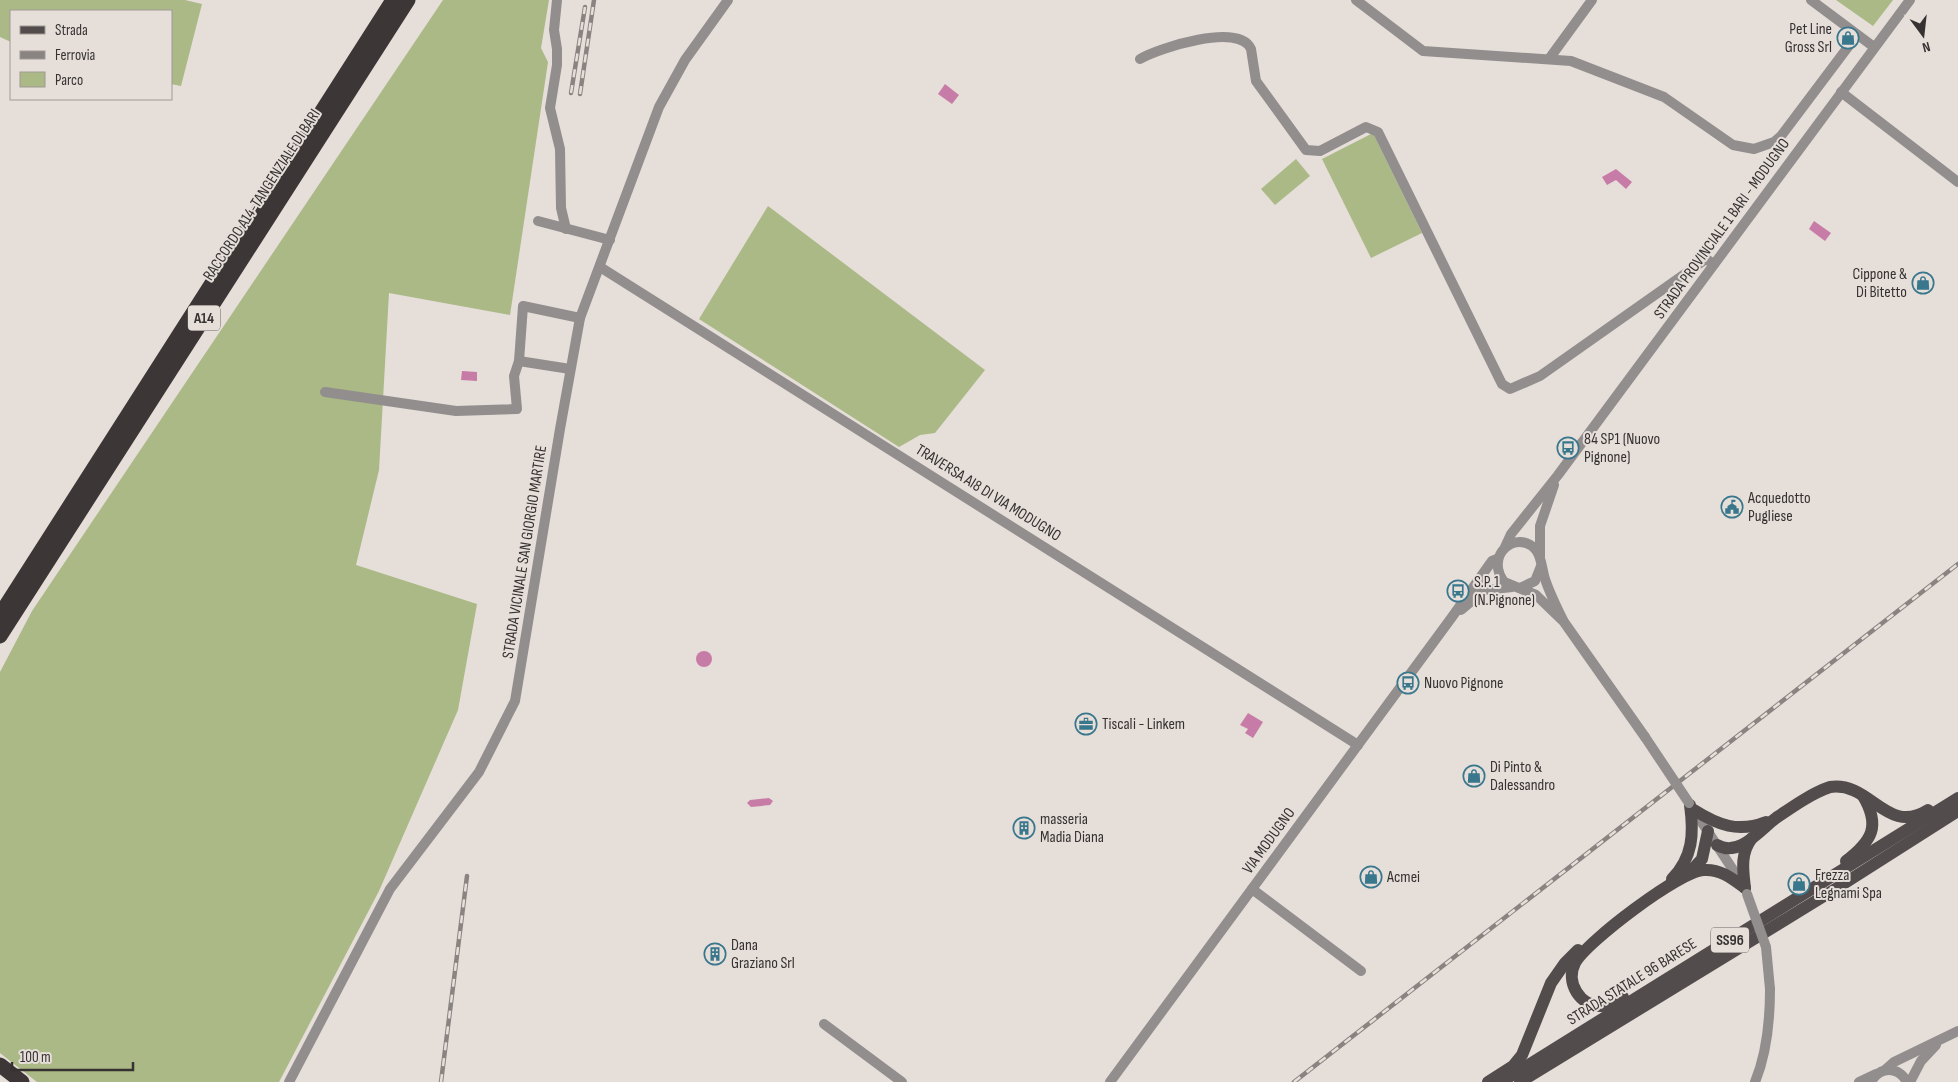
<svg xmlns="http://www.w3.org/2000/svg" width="1958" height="1082" font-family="'Sofia Sans Condensed',sans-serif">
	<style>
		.green { fill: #aab985 }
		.water { fill: #c77ca7 }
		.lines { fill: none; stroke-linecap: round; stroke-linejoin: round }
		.minor { stroke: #928e8e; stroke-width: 10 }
		.major { stroke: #534c4c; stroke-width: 12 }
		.highway { stroke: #3d3636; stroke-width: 15 }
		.rail-casing { stroke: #898481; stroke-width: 4.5 }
		.rail { stroke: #e6ded9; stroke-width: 2.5; stroke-dasharray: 8; stroke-linecap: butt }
		.minor-bridge { stroke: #928e8e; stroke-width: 10 }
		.labels { text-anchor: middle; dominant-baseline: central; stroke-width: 4; stroke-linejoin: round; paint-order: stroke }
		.shield { fill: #e6ded9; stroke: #6a6663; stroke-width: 1 }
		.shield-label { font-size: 15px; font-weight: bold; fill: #353231 }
		.poi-label { font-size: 16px; fill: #353231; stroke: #e6ded9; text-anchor: start }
		.street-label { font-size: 16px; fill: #353231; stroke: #e6ded9 }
	</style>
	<rect width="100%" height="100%" fill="#e6ded9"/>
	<g class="green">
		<path d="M0 0H185L202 4 181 86 171 84V11H11V42L0 37Z"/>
		<path d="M443 0H549L541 48 548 62 510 315 389 293 379 470 356 565 477 604 458 710 379 891 279 1082H37L0 1053V672L32 611Z"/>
		<path d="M1836 0H1893L1873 26Z"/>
		<path d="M1373 133 1422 233 1371 258 1322 159Z"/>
		<path d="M1296 159 1310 176 1275 205 1261 189Z"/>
		<path d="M768 206 985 370 935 433 920 435 899 447 699 319Z"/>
	</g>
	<g class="water">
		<path d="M945 84 959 95 952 104 938 94Z"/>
		<path d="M1616 169 1632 182 1626 189 1616 180 1607 185 1602 177Z"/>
		<path d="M1814 221 1831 233 1825 241 1809 229Z"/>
		<path d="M462 371 477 372V381L461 380Z"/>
		<circle cx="704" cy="659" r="8"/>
		<path d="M1248 713 1263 722 1253 738 1245 733 1248 729 1240 725Z"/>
		<path d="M769 798 773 801 770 805 751 807 747 803 750 800Z"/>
	</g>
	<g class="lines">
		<g class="minor">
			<path d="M557 0 554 30 557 49V65L550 108 560 149 561 208 566 229"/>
			<path d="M1356 0 1423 51 1571 61 1664 97 1733 145 1754 149 1774 142 1781 136 1857 35"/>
			<path d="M1811 0 1874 47"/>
			<path d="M1140 59C1159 48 1239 22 1251 49L1256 81 1306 150 1320 151 1366 127 1378 132 1499 378 1502 384 1510 389 1540 376 1706 259 1714 264"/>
			<path d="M1549 59 1592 0"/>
			<path d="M1841 92 1958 182"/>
			<path d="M538 221 610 240"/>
			<path d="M600 267 1358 745"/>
			<path d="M519 361 570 369"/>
			<path d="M325 392 456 411 517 409 514 376 519 361 523 306 580 318"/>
			<path d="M1505 547 1511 534 1558 475 1910 0"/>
			<path d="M1540 556V526L1554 485"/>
			<path d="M1520 588 1535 581 1541 566"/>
			<path d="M1461 610 1485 590 1512 587"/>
			<path d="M1564 622C1557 608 1550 594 1545 579 1542 570 1542 558 1536 550 1517 528 1484 555 1504 582L1536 595 1564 622 1645 737"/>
			<path d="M1695 812 1743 885"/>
			<path d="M1252 889 1361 971"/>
			<path d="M824 1024 902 1082"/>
			<path d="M1885 1070 1894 1062 1958 1031"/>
			<path d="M289 1082 390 889 479 772 515 701 560 429 580 318 659 107 685 60 728 0"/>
			<path d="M1110 1082 1452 617 1492 561 1497 559"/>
			<path d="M1755 1082C1767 1053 1770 1021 1770 989"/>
			<path d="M1859 1082 1876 1074"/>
			<path d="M1871 1082C1880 1066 1898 1066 1907 1082"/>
			<path d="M1910 1082 1921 1061 1936 1045"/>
		</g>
		<g class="major">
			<path d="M1694 810C1718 825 1738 833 1766 822"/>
			<path d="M1717 845C1739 858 1761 829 1776 818 1792 807 1812 793 1830 787 1871 781 1886 836 1928 810"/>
			<path d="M1846 861C1872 841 1881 826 1863 796"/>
			<path d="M1690 872 1702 859 1708 831"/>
			<path d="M1672 879C1693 857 1694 834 1690 805"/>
			<path d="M1745 888C1743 870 1740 854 1752 838"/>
			<path d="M1623 997C1617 1002 1610 1006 1602 1006 1580 1007 1565 982 1575 963 1586 942 1681 870 1704 870 1721 869 1733 879 1745 888"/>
			<path d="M1488 1082 1513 1066 1522 1055 1551 983 1565 963 1578 950"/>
			<path d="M1501 1082 1958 798"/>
			<path d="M1520 1082 1837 888 1958 811"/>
		</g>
		<g class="highway">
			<path d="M0 615 393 0"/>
			<path d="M0 636 408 0"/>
			<path d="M0 1065 22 1082"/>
		</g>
		<g class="rail-casing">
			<g id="rail">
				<path d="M571 93 585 7"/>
				<path d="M580 94 594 0"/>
				<path d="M441 1082 467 876"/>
				<path d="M1294 1082 1958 564"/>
			</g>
		</g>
		<use href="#rail" class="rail"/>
		<g class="minor-bridge">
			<path d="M1645 737 1689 803"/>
			<path d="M1747 894 1766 947 1770 989"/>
		</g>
	</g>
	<defs>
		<g id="shop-ring" transform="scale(1.125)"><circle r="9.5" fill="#e6ded9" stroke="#39778d" stroke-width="1.5"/><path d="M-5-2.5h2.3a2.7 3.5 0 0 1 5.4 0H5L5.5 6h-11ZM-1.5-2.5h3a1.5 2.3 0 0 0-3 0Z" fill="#39778d"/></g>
		<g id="bus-ring" transform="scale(1.125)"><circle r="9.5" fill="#e6ded9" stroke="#39778d" stroke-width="1.5"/><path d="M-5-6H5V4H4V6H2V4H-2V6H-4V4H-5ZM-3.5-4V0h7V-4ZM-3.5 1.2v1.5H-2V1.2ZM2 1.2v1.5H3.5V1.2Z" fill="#39778d"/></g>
		<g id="civic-ring" transform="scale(1.125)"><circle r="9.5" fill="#e6ded9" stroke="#39778d" stroke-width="1.5"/><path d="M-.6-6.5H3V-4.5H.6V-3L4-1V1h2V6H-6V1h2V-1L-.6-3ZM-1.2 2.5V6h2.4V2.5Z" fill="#39778d"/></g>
		<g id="office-ring" transform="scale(1.125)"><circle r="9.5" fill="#e6ded9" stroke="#39778d" stroke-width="1.5"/><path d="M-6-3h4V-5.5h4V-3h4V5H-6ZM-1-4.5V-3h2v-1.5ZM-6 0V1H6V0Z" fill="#39778d"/></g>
		<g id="building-ring" transform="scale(1.125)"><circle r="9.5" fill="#e6ded9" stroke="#39778d" stroke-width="1.5"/><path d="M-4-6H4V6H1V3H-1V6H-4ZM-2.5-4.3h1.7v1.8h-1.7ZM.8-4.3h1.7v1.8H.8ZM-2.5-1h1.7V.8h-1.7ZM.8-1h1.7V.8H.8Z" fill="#39778d"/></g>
	</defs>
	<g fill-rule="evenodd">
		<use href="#shop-ring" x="1848" y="38"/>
		<use href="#shop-ring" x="1923" y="283"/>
		<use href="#bus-ring" x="1568" y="448"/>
		<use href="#civic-ring" x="1732" y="507"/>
		<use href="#bus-ring" x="1458" y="591"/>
		<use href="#bus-ring" x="1408" y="683"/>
		<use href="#office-ring" x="1086" y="724"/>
		<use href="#shop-ring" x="1474" y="776"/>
		<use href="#building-ring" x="1024" y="828"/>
		<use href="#shop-ring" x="1371" y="877"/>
		<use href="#shop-ring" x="1799" y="884"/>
		<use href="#building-ring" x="715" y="954"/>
	</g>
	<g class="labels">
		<g class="shield">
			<rect x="188" y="305.5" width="32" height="25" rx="4"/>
			<rect x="1711" y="927.5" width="38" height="25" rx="4"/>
		</g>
		<g class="shield-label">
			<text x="204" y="318">A14</text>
			<text x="1730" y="940">SS96</text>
		</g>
		<g class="poi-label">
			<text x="1832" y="29" text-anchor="end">Pet Line<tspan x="1832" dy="18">Gross Srl</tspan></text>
			<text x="1907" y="274" text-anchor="end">Cippone &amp;<tspan x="1907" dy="18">Di Bitetto</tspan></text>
			<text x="1584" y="439">84 SP1 (Nuovo<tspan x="1584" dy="18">Pignone)</tspan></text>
			<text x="1748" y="498">Acquedotto<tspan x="1748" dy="18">Pugliese</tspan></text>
			<text x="1474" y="582">S.P. 1<tspan x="1474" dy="18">(N.Pignone)</tspan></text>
			<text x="1424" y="683">Nuovo Pignone</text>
			<text x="1102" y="724">Tiscali - Linkem</text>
			<text x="1490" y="767">Di Pinto &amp;<tspan x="1490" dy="18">Dalessandro</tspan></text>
			<text x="1040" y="819">masseria<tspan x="1040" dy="18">Madia Diana</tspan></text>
			<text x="1815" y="875">Frezza<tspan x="1815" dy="18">Legnami Spa</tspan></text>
			<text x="1387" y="877">Acmei</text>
			<text x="731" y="945">Dana<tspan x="731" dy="18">Graziano Srl</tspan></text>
		</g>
		<g class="street-label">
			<text transform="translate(262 195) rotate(-57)">RACCORDO A14-TANGENZIALE DI BARI</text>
			<text transform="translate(1722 229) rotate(-54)">STRADA PROVINCIALE 1 BARI - MODUGNO</text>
			<text transform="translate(988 493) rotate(32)">TRAVERSA AI8 DI VIA MODUGNO</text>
			<text transform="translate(525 552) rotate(-81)">STRADA VICINALE SAN GIORGIO MARTIRE</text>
			<text transform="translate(1269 841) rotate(-54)">VIA MODUGNO</text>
			<text transform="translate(1632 982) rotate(-32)">STRADA STATALE 96 BARESE</text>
		</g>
	</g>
	<rect x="10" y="10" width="162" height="90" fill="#e6ded9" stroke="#9f9996"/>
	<rect x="20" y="26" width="25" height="8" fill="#534c4c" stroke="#9f9996"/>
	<text x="55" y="35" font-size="15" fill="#353231">Strada</text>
	<rect x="20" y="51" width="25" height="8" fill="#898481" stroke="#9f9996"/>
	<text x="55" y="60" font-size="15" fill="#353231">Ferrovia</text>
	<rect x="20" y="72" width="25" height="15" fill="#aab985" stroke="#9f9996"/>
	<text x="55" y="85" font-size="15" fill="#353231">Parco</text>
	<g transform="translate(1923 35) rotate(165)" stroke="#e6ded9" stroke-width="4" paint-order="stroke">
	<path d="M0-4L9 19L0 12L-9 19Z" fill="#353231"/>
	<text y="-8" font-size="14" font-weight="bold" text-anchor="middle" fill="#353231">N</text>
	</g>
	<path d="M12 1062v8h121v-8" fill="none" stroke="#353231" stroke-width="2.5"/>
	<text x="20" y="1062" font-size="15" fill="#353231" stroke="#e6ded9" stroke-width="4" paint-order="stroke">100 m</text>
</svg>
